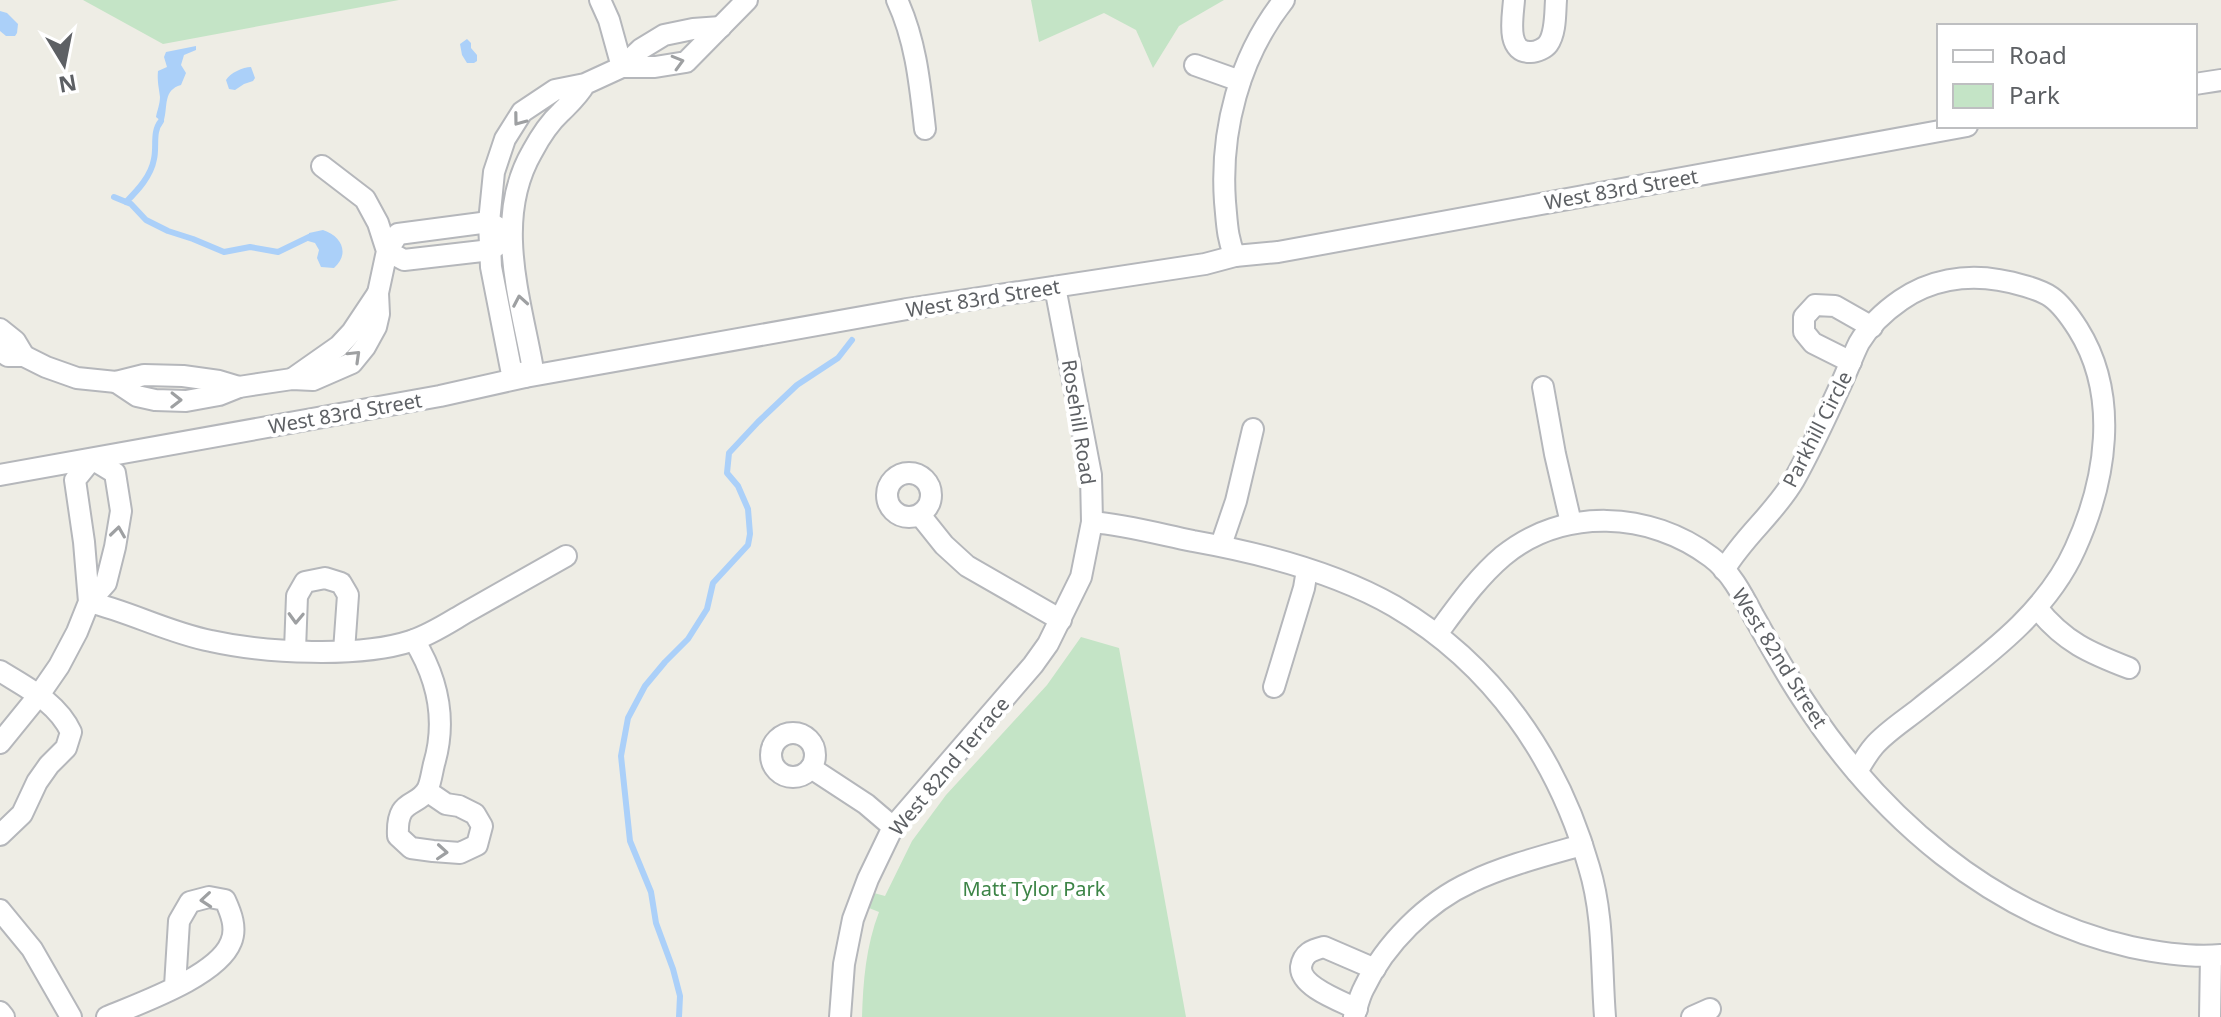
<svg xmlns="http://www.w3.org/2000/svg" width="2221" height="1017" font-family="'Noto Sans',sans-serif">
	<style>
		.green { fill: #c4e4c6 }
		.water { fill: #abd0f9 }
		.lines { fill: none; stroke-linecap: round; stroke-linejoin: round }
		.stream { stroke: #abd0f9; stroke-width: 6 }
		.minor-casing { stroke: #b5b7bb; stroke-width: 24 }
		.minor { stroke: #fff; stroke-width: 20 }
		.oneway { stroke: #9ea0a2 }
		.labels { text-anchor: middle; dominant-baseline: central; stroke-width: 8; stroke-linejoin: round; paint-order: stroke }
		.street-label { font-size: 20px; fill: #5d6064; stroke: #fff }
		.park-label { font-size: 20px; fill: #3c8446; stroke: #fff }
	</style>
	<rect width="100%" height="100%" fill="#eeede5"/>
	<g class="green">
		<path d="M83 0H399L163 44Z"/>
		<path d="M1031 0H1224L1179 26 1153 68 1136 30 1104 13 1039 42Z"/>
		<path d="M1081 637 1119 648 1186 1017H862C863 981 866 946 879 912L869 908 874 893 885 896 912 841 946 795 1047 685Z"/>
	</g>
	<g class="water">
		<path d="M0 11 7 13 18 24 17 33 15 36H6L0 31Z"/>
		<path d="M467 39 471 43V48L477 55V61L474 63H467L462 55 460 44Z"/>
		<path d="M196 46V50L184 55 181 65 186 73 181 85C163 90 168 106 164 120L161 121 156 117C157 111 160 104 160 97 159 88 157 81 158 71L167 67 164 57 166 52Z"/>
		<path d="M251 67 255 78 253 81 244 84 235 90 229 89 226 80C230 73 243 67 251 67Z"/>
		<path d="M323 230C342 236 350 254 334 268L321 267 317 258 319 250 315 243 308 241 309 233Z"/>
	</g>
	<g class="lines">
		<g class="stream">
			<path d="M114 197 131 204 146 220 168 231 193 239 224 252 250 247 278 252 309 237"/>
			<path d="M126 202C138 190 151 176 154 159 157 146 152 132 161 121"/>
			<path d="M679 1017 680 996 673 969 656 923 651 892 630 841 621 756 628 718 645 686 665 662 688 639 707 609 713 583 748 545 750 534 748 509 738 486 727 473 729 453 758 422 797 385 838 358 852 340"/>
		</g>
		<g class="minor-casing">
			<g id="minor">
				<path d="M600 0 609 20 622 67"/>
				<path d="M897 0C916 41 920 85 925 129"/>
				<path d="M1514 0C1513 16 1505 53 1531 52 1537 52 1545 48 1548 44 1556 33 1555 13 1556 0"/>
				<path d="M1195 65 1240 81"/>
				<path d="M622 67H655L686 62 747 0"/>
				<path d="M585 84C578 96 571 102 561 112 549 123 540 137 532 152 494 218 519 294 532 364L525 377 511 369 491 267 489 222 494 172 505 139 522 112 555 90 585 84 622 67 641 49 664 35 693 29 721 27"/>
				<path d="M2195 84 2221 80"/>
				<path d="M489 222 511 235 491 250 404 260 387 251 398 234Z"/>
				<path d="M1235 256C1227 239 1227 222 1225 202 1220 131 1239 57 1284 0"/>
				<path d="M0 329 15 341 24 356"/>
				<path d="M0 351 8 356H24L46 367 77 378 116 382 144 375 183 376 219 381 239 387"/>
				<path d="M1851 362 1813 343 1804 332V317L1815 305 1835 306 1872 327"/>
				<path d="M292 379 339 346 352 332 378 293"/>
				<path d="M116 382 137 396 155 400 186 401 219 395 239 387 292 379 313 380 352 363 365 347 376 327 379 314 378 293 387 251 378 223 365 199 322 166"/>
				<path d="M1543 387 1555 454 1571 523"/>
				<circle cx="909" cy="495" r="22"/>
				<path d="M0 475 440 396 525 377 907 309 1205 264 1235 256 1278 252 1967 126"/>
				<path d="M920 515 944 545 967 566 1061 620"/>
				<path d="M1092 522C1126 525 1159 534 1193 541 1260 553 1335 572 1394 606 1493 664 1558 758 1589 867 1604 916 1601 966 1605 1017"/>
				<path d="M1221 545 1236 501 1253 429"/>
				<path d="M1724 570C1744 536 1775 513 1794 480 1812 448 1827 415 1842 382 1848 369 1853 355 1859 343 1869 326 1885 311 1901 300 1930 280 1965 274 1999 280 2012 282 2040 289 2051 297 2061 304 2071 318 2078 329 2120 396 2106 481 2075 549 2044 618 1977 662 1920 708 1905 720 1886 732 1874 746 1867 754 1862 763 1857 772"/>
				<path d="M89 602C131 612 169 633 211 641 265 653 359 658 411 641 430 635 448 623 465 613 499 594 532 575 566 556"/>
				<path d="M2037 608C2064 642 2090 653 2129 668"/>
				<path d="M1437 634C1457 607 1477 578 1503 556 1563 507 1650 511 1711 557 1730 571 1742 594 1753 615 1769 643 1784 671 1802 698 1878 816 1991 915 2131 947 2160 953 2191 958 2221 955"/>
				<path d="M414 640C438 679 447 720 434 764 432 772 431 781 428 788 418 809 396 796 398 836L411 848 433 851 460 853 477 845 482 826 475 814 459 806 446 804 427 791"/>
				<path d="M295 650 297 596 305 582 325 578 341 583 348 595 344 651"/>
				<path d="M0 671C27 688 57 702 71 732L66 748 49 765 37 782 22 814 0 835"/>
				<path d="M1274 687 1304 588 1307 570"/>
				<circle cx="793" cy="755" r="22"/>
				<path d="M0 743 39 695 59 666 77 632 89 602 106 583 115 547 121 511 115 473 92 459 75 480 84 542 89 602"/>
				<path d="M811 768 866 804 893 827"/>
				<path d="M0 910 32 949 71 1017"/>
				<path d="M1357 1009C1341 1001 1300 987 1301 967 1303 953 1312 950 1324 947L1375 969"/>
				<path d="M0 1012 4 1017"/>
				<path d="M107 1017C140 1003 218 976 231 942 237 928 231 913 225 900L209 897 190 902 179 921 175 986"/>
				<path d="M840 1017 844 964 853 919 868 879 893 827 1033 665 1048 644 1081 577 1092 522 1091 475 1055 287"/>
				<path d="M1354 1017C1357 1008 1359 997 1364 988 1385 944 1427 902 1471 882 1504 866 1547 855 1582 845"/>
				<path d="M1692 1017 1710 1009"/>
				<path d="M2210 1017 2211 956"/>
			</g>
		</g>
		<use href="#minor" class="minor"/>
	</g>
	<defs><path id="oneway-chevron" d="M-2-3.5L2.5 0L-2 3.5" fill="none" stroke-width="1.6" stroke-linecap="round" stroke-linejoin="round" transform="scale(2)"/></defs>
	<g class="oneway">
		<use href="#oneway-chevron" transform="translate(678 62) rotate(-16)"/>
		<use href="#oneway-chevron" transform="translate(519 120) rotate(127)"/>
		<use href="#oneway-chevron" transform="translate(520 301) rotate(-100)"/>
		<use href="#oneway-chevron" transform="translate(355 356) rotate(-44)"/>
		<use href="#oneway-chevron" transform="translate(176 400) rotate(1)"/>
		<use href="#oneway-chevron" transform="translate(118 532) rotate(-82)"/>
		<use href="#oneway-chevron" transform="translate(296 618) rotate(92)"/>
		<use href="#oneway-chevron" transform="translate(442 852) rotate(4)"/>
		<use href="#oneway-chevron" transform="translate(206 900) rotate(175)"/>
	</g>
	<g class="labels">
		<g class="street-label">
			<text transform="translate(1621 189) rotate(-10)">West 83rd Street</text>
			<text transform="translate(983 298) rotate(-9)">West 83rd Street</text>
			<text transform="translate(345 413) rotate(-10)">West 83rd Street</text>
			<text transform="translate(1079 422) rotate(81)">Rosehill Road</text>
			<text transform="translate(1817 429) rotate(-63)">Parkhill Circle</text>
			<text transform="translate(1780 658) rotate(58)">West 82nd Street</text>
			<text transform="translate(949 766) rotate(-50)">West 82nd Terrace</text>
		</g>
		<g class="park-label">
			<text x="1034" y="888">Matt Tylor Park</text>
		</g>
	</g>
	<rect x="1937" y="24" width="260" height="104" fill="#ffffff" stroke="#bebfc1" stroke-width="2"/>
	<rect x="1953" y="50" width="40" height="12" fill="#ffffff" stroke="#bebfc1" stroke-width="2"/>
	<text x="2009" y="64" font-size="24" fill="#5d6064">Road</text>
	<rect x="1953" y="84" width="40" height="24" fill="#c4e4c6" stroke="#bebfc1" stroke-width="2"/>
	<text x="2009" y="104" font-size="24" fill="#5d6064">Park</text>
	<g transform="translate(64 64) rotate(170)" stroke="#ffffff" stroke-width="6" paint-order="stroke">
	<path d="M0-6L14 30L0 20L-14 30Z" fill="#5d6064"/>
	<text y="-12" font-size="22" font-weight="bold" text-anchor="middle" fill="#5d6064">N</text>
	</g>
</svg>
